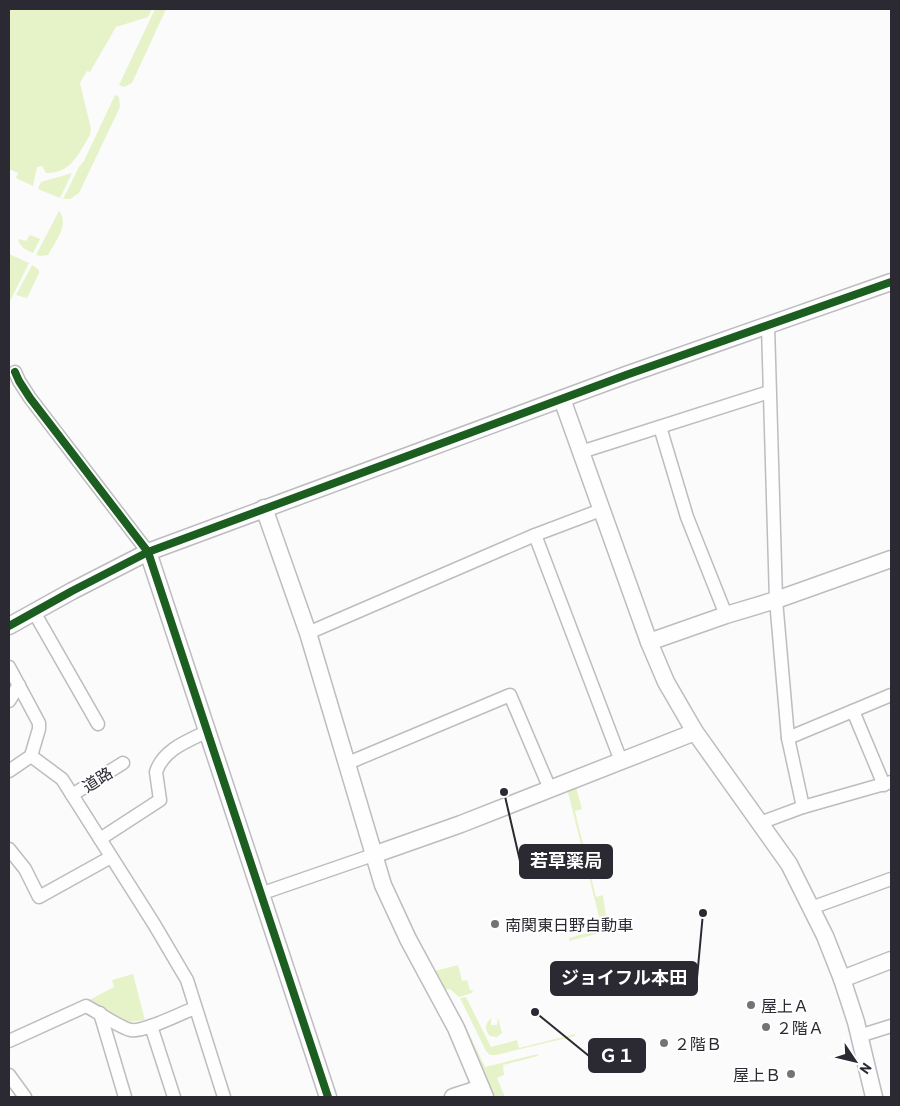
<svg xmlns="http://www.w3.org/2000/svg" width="900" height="1106" font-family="Barlow,'Noto Sans JP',sans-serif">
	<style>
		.green { fill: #e6f3c8 }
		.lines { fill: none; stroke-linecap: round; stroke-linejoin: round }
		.minor-casing { stroke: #bdbcc0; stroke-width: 15 }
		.tertiary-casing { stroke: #bdbcc0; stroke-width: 19 }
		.minor { stroke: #fefefe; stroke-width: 12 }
		.tertiary { stroke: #fefefe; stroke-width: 16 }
		.cycleway-casing { stroke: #fff; stroke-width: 11 }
		.cycleway { stroke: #1b5e20; stroke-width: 8 }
		.poi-dot { fill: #747378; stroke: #fff; stroke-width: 2 }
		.labels { text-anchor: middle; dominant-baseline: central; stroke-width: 4; stroke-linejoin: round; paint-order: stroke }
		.street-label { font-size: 16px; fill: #2b2a32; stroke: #fff }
		.poi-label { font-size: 16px; fill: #2b2a32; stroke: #fff; text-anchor: start }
		.leader { fill: none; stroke: #2b2a32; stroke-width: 2 }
		.callout-dot { fill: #2b2a32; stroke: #fff; stroke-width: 2 }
		.callout { fill: #2b2a32; stroke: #2b2a32; stroke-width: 2 }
		.callout-label { font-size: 18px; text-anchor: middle; font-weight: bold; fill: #fff }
	</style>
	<rect width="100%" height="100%" fill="#fbfbfb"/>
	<g class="green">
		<path d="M9 9H152L148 17 116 27 90 72 87 71 80 83 91 129 90 135C79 153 71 174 46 173L42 166 37 167 33 186 16 178 18 173 9 169Z"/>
		<path d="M155 9H166L132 83 124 87 119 85Z"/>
		<path d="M115 95 119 97 120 107 79 193 70 199H63L79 167 84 161Z"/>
		<path d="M72 173 60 198 38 189 41 182Z"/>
		<path d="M59 211C70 224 55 242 48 255L41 256 36 255Z"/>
		<path d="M30 235 40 239 33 253 23 248 18 241 20 239 26 241Z"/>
		<path d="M9 254 29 263 9 303Z"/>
		<path d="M32 265 39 270V273L27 298 16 295Z"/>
		<path d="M576 787 582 809 575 811 596 897 603 895 608 931 569 941V938L602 929 567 788Z"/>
		<path d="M458 965 462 981 467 980 470 990 473 991 472 993 459 997 450 989 444 990 431 972Z"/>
		<path d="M133 974 145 1020 128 1022 89 1000 114 987 112 980Z"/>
		<path d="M466 997 491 1047 517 1040 519 1048 575 1034V1036L496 1055H490L486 1051 460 998Z"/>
		<path d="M451 1001 461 1017 485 1067 538 1054V1056L503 1065 504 1075 497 1078 505 1097H495L473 1045Z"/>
		<path d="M491 1018V1025H497L498 1018 502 1033 497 1037 490 1036C484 1029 485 1024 491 1018Z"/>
	</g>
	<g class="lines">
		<g class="minor-casing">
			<g id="minor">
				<path d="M768 326 776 600 788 738 803 807"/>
				<path d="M15 372 19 381 30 398 148 552"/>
				<path d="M660 427 687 517 726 615"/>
				<path d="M581 452 769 392"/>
				<path d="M535 535 621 761"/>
				<path d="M34 612 98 724"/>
				<path d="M308 633 535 535 601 510"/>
				<path d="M9 667 39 723V729L31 756 9 771"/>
				<path d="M9 701 19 685"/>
				<path d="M853 711 884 785"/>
				<path d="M788 738 891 695"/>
				<path d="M31 756 62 779 154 924 187 980 224 1097"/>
				<path d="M348 763 510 695 550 789"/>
				<path d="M72 795 123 763"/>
				<path d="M760 823 803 807 891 782"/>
				<path d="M100 839 160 800 156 772C163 750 187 741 206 732"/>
				<path d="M9 849 25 869 39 897 111 857"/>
				<path d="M260 894 373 855"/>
				<path d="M811 908 891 879"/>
				<path d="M100 1013 125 1097"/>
				<path d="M151 1026 174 1097"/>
				<path d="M859 1036 891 1026"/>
				<path d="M9 1041 86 1006C96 1011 122 1029 131 1030 145 1032 181 1013 195 1008"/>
				<path d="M9 1075 25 1097"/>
			</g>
		</g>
		<g class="tertiary-casing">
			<g id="tertiary">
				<path d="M562 399 649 642 666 682 695 732 789 864 825 936 842 979 856 1022 874 1097"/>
				<path d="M264 508 308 633 383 885 408 939 456 1028 485 1097"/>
				<path d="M148 552 328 1097"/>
				<path d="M9 626 72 591 148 552 626 375 891 282"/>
				<path d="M649 642 726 615 776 600 891 559"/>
				<path d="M373 855 461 824 695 732"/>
				<path d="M842 979 891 960"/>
				<path d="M453 1097 481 1088"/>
			</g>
		</g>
		<use href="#minor" class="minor"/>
		<use href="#tertiary" class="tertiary"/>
		<g class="cycleway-casing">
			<g id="cycleway">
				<path d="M15 372 19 381 30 398 148 552 328 1097"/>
				<path d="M9 626 72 591 148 552 626 375 891 282"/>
			</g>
		</g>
		<use href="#cycleway" class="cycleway"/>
	</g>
	<g class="poi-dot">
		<circle cx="495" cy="924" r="5"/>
		<circle cx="751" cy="1005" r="5"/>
		<circle cx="766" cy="1027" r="5"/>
		<circle cx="664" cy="1043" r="5"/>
		<circle cx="791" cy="1074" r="5"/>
	</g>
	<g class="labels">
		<g class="street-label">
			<text transform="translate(97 779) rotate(-32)">道路</text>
		</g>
		<g class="poi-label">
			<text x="505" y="924">南関東日野自動車</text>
			<text x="761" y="1005">屋上Ａ</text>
			<text x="776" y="1027">２階Ａ</text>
			<text x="674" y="1043">２階Ｂ</text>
			<text x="781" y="1074" text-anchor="end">屋上Ｂ</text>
		</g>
	</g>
	<path class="leader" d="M504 792L520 861M703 913L697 978M535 1012L589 1056"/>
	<g class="callout-dot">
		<circle cx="504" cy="792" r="5"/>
		<circle cx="703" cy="913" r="5"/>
		<circle cx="535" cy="1012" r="5"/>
	</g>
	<g class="callout">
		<rect x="520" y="845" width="92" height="33" rx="5"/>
		<rect x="551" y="962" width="146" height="33" rx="5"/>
		<rect x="589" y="1039" width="56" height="33" rx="5"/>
	</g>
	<g class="callout-label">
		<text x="566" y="867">若草薬局</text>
		<text x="624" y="984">ジョイフル本田</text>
		<text x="617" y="1062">Ｇ１</text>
	</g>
	<rect width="900" height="1106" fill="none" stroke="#2b2a32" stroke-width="20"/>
	<g transform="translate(855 1061) rotate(125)" stroke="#ffffff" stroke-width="4" paint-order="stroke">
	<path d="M0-4L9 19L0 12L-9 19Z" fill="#2b2a32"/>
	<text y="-8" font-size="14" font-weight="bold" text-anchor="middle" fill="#2b2a32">N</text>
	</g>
</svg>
